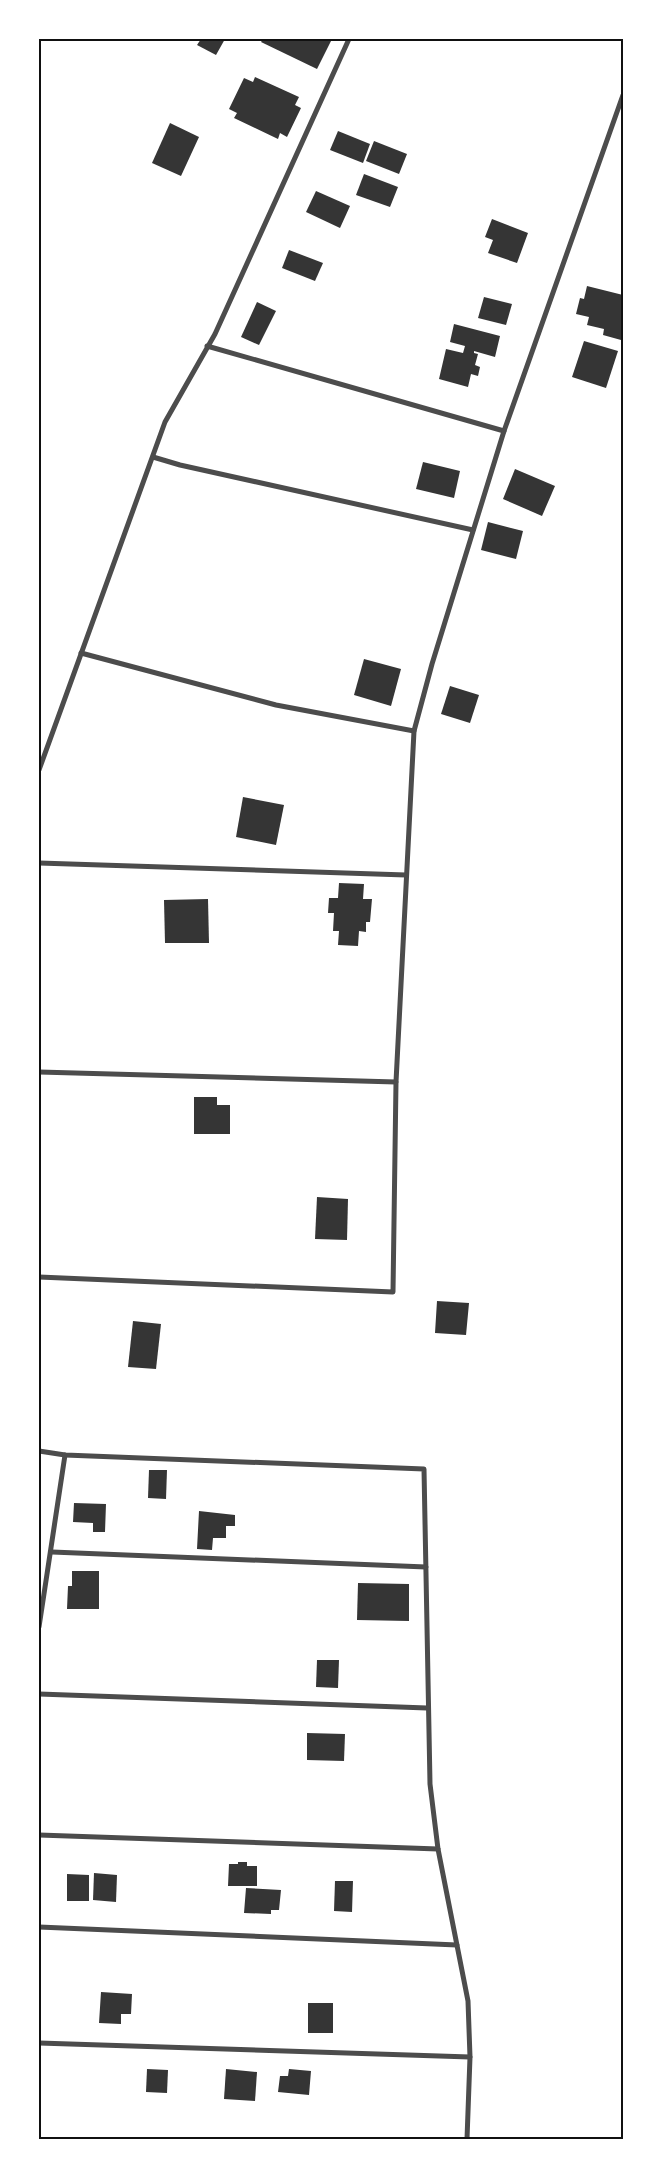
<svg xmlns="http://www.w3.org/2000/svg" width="662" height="2178" font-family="'Roboto Condensed',sans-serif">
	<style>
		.building { fill: #353535 }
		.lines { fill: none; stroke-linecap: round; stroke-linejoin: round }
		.minor { stroke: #4c4c4c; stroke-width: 5 }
		.neatline { fill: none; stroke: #111; stroke-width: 2 }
	</style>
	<rect width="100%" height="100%" fill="#fff"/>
	<g class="building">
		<path d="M201 39H225L216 55 197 45Z"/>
		<path d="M263 39H332L317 69 261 42Z"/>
		<path d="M255 77 299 97 295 105 301 108 287 137 280 133 278 139 234 118 237 113 229 109 244 78 253 82Z"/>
		<path d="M170 123 199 137 181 176 152 163Z"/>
		<path d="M338 131 370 144 363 163 330 150Z"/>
		<path d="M374 141 407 154 399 174 366 161Z"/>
		<path d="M364 174 398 187 390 207 356 195Z"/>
		<path d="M316 191 350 206 340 228 306 212Z"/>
		<path d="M492 219 528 233 517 263 488 253 493 240 485 237Z"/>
		<path d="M289 250 323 263 315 281 282 268Z"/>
		<path d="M587 286 623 295 621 340 603 335 604 329 587 325 589 317 576 314 580 298 584 299Z"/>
		<path d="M484 297 512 304 506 325 478 318Z"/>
		<path d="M257 302 276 311 259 345 241 337Z"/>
		<path d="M454 324 500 336 495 357 474 351V353L478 354 475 365 480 367 478 376 471 374 468 387 439 379 446 349 463 353 465 346 450 342Z"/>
		<path d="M584 341 618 351 606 388 572 377Z"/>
		<path d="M423 462 460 471 454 498 416 489Z"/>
		<path d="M515 469 555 486 542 516 503 499Z"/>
		<path d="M488 522 523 531 516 559 481 550Z"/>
		<path d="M364 659 401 669 391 706 354 695Z"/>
		<path d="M450 686 479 695 470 723 441 714Z"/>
		<path d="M243 797 284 805 276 845 236 837Z"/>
		<path d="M339 883 364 884 363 899H372L370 922H366V932L359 931 358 946 338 945 339 931H333L334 913H328L329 898H338Z"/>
		<path d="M208 899 209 943H165L164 900Z"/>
		<path d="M194 1097H217V1105H230V1134H194Z"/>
		<path d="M317 1197 348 1199 347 1240 315 1239Z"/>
		<path d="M437 1301 469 1303 466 1335 435 1333Z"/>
		<path d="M133 1321 161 1324 156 1369 128 1367Z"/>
		<path d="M149 1470H167L166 1499 148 1498Z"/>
		<path d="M74 1503 106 1504 105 1532H93V1523L73 1522Z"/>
		<path d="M199 1511 235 1515V1526H226V1538H213L212 1550 197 1549Z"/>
		<path d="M72 1571H99V1609H67L68 1586H72Z"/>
		<path d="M358 1583 409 1584V1621L357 1620Z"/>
		<path d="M317 1660H339L338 1688 316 1687Z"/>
		<path d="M307 1733 345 1734 344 1761 307 1760Z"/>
		<path d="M238 1862H247V1866H257V1886H228L229 1864H238Z"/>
		<path d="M94 1873 117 1875 116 1902 93 1900Z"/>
		<path d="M67 1874 89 1875V1901H67Z"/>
		<path d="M335 1881H353L352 1912 334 1911Z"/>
		<path d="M246 1888 281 1890 279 1910H271V1914L244 1913Z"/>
		<path d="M101 1992 132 1994 131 2014H121V2024L99 2023Z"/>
		<rect x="308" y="2003" width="25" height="30"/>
		<path d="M147 2069 168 2070 167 2093 146 2092Z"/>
		<path d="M226 2069 257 2072 255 2101 224 2099Z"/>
		<path d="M289 2069 311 2071 309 2095 278 2092 280 2076H288Z"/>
	</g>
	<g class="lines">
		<g class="minor">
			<path d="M207 346 504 431"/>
			<path d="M153 457 180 465 473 530"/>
			<path d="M81 653 276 705 414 731"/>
			<path d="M39 770 165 422 215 334 349 39"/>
			<path d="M39 863 406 875"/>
			<path d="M39 1072 396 1082"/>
			<path d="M39 1277 393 1292 396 1082 414 731 432 664 504 431 623 95"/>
			<path d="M39 1451 65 1455 424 1469 430 1784 438 1849 468 2001 470 2057 467 2139"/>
			<path d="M52 1552 426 1567"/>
			<path d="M39 1627 65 1455"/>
			<path d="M39 1694 427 1708"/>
			<path d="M39 1835 438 1849"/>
			<path d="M39 1927 457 1945"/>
			<path d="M39 2043 470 2057"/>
		</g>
	</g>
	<rect width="662" height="2178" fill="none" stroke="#ffffff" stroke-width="80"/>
	<rect x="40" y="40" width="582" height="2098" class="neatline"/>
</svg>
